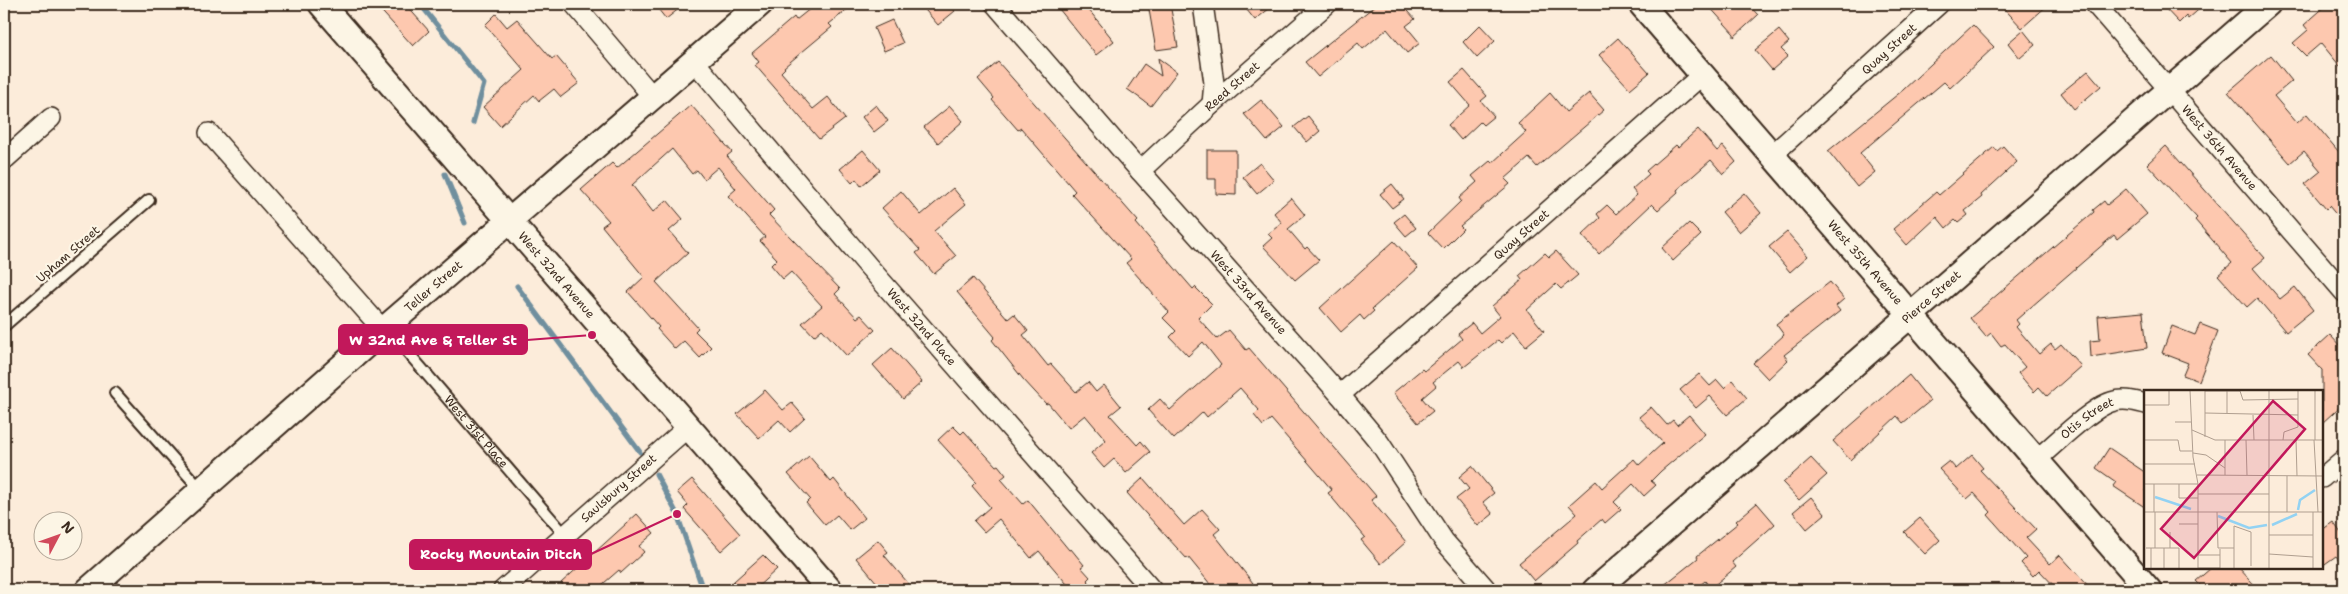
<svg xmlns="http://www.w3.org/2000/svg" width="2348" height="594" font-family="'Shantell Sans',sans-serif">
	<style>
		.lines { fill: none; stroke-linecap: round; stroke-linejoin: round }
		.stream { stroke: #6f8f9e; stroke-width: 5 }
		.building { fill: #fdc8af; stroke: #3b2a1e }
		.service-casing { stroke: #3b2a1e; stroke-width: 14 }
		.minor-casing { stroke: #3b2a1e; stroke-width: 22 }
		.tertiary-casing { stroke: #3b2a1e; stroke-width: 28 }
		.service { stroke: #fcf5e5; stroke-width: 10 }
		.minor { stroke: #fcf5e5; stroke-width: 19 }
		.tertiary { stroke: #fcf5e5; stroke-width: 24 }
		.labels { text-anchor: middle; dominant-baseline: central; stroke-width: 4.5; stroke-linejoin: round; paint-order: stroke }
		.street-label { font-size: 12px; fill: #3b2a1e; stroke: #fcf5e5 }
		.inset-river { fill: none; stroke: #92d2f3; stroke-width: 2.5 }
		.inset-road { fill: none; stroke: #af9e8f; stroke-width: 1 }
		.view { fill: #c2185b; fill-opacity: 0.15; stroke: #c2185b; stroke-width: 2.5 }
		.inset-edge { fill: none; stroke: #3b2a1e; stroke-width: 2.5 }
		.leader { fill: none; stroke: #c2185b; stroke-width: 2 }
		.callout-dot { fill: #c2185b; stroke: #fcf5e5; stroke-width: 2 }
		.callout { fill: #c2185b; stroke: #c2185b; stroke-width: 2 }
		.callout-label { font-size: 14px; text-anchor: middle; font-weight: bold; fill: #fff }
	</style>
	<rect width="100%" height="100%" fill="#fcecda"/>
	<filter id="ink" filterUnits="userSpaceOnUse"><feTurbulence type="fractalNoise" baseFrequency=".02" numOctaves="2"/><feDisplacementMap in="SourceGraphic" scale="10" xChannelSelector="R" yChannelSelector="G"/><feConvolveMatrix kernelMatrix="1 2 1 2 8 2 1 2 1" color-interpolation-filters="sRGB"/></filter>
	<g filter="url(#ink)">
		<g class="lines">
			<g class="stream">
				<path d="M420 4 484 84 473 123"/>
				<path d="M445 174 465 223"/>
				<path d="M517 286 640 452"/>
				<path d="M656 474 677 514 703 590"/>
			</g>
		</g>
		<g class="building">
			<path d="M375 4H405L429 31 413 46Z"/>
			<path d="M654 4H685L666 19Z"/>
			<path d="M816 4H854L829 24 832 27 784 67 785 68 781 72 813 109 828 97 845 119 819 139 755 65 759 62 752 53 794 17 796 20Z"/>
			<path d="M920 4H949L955 11 938 25Z"/>
			<path d="M1055 4H1084L1114 41 1096 55Z"/>
			<path d="M1148 4H1170L1178 47 1156 50Z"/>
			<path d="M1242 4H1275L1255 20Z"/>
			<path d="M1377 4H1402L1415 19 1406 26 1420 43 1407 53 1387 29 1363 49 1358 43 1318 77 1305 62Z"/>
			<path d="M1707 4H1748L1758 15 1734 37V34Z"/>
			<path d="M2000 4H2049L2022 28Z"/>
			<path d="M2161 4H2205L2188 19 2186 16 2179 23Z"/>
			<path d="M2328 4H2333L2344 16V71L2321 43 2306 56 2293 43 2308 30 2304 25Z"/>
			<path d="M496 14 507 27 517 19 552 59 556 56 579 83 561 97 554 89 539 101 534 95 500 126 483 107 524 70 485 25Z"/>
			<path d="M892 20 903 43 884 51 874 28Z"/>
			<path d="M1480 25 1495 41 1477 58 1463 42Z"/>
			<path d="M1973 25 1994 47 1950 88 1944 82 1860 153 1875 172 1857 187 1828 151 1903 90Z"/>
			<path d="M1779 30 1789 42 1781 49 1788 56 1772 70 1755 50Z"/>
			<path d="M2023 30 2035 45 2020 58 2008 43Z"/>
			<path d="M1618 38 1649 73 1630 89 1599 55Z"/>
			<path d="M2271 55 2292 81 2274 96 2297 123 2307 114 2344 158V224L2329 206 2326 209 2305 184 2321 171 2304 151 2290 163 2228 92Z"/>
			<path d="M1158 58 1177 72 1151 106 1127 89 1144 64 1161 76Z"/>
			<path d="M998 62 1138 221 1136 223 1193 289 1195 287 1212 304 1198 318 1217 339 1229 330 1246 350 1249 348 1376 496 1371 500 1406 542 1381 564 1361 540 1365 537 1328 493 1332 490 1271 419 1263 426 1254 415 1259 410 1240 388 1207 417 1203 412 1174 439 1148 410 1160 399 1170 410 1221 365 1203 342 1188 356 1170 337 1176 331 1163 318 1169 312 1126 263 1131 259 1072 194 1075 191 1021 128 1018 130 992 100 994 98 978 79Z"/>
			<path d="M1464 70 1487 96 1481 101 1494 116 1483 125 1480 122 1461 140 1448 125 1470 105 1450 82Z"/>
			<path d="M2088 71 2101 86 2074 109 2061 93Z"/>
			<path d="M1550 93 1566 112 1589 93 1604 110 1537 167 1529 158 1505 179 1510 184 1460 226 1463 229 1443 249 1428 233 1461 201 1459 198 1477 182 1472 176 1490 161 1492 163 1526 132 1518 123Z"/>
			<path d="M1261 100 1284 127 1267 141 1244 114Z"/>
			<path d="M691 105 732 152 727 156 774 210 769 215 840 289 835 294 857 318 861 315 875 330 847 356 822 329 814 336 802 323 822 306 791 272 783 279 771 265 777 259 760 241 765 237 728 196 736 189 718 167 704 179 697 170 692 174 672 149 632 185 653 212 667 200 683 219 669 231 688 253 656 282 698 328 695 331 711 347 700 358 684 341 675 349 657 329 659 327 628 292 644 277 602 226 609 221 581 190 612 163 617 168Z"/>
			<path d="M876 105 888 121 874 132 862 117Z"/>
			<path d="M950 106 963 121 938 143 924 127Z"/>
			<path d="M1308 116 1320 131 1307 142 1294 127Z"/>
			<path d="M1698 129 1717 151 1723 146 1736 162 1723 174 1711 160 1677 190 1678 192 1658 210 1652 204 1599 254 1582 235 1600 218 1597 214 1607 205 1616 214 1637 195 1632 189 1649 174 1646 171 1676 145 1678 147Z"/>
			<path d="M2003 146 2017 162 1981 195 1982 197 1965 211 1968 215 1958 223 1955 220 1946 228 1937 217 1907 245 1893 229 1936 192 1939 195 1994 147 1997 151Z"/>
			<path d="M2166 146 2265 258 2253 268 2280 299 2295 287 2313 310 2286 332 2257 298 2247 307 2218 275 2232 263 2195 220 2197 218 2147 164Z"/>
			<path d="M863 150 880 170 861 186 856 179 852 183 840 169Z"/>
			<path d="M1207 150H1236V195L1216 194V179H1207Z"/>
			<path d="M1260 163 1274 180 1257 194 1243 177Z"/>
			<path d="M1392 184 1404 199 1392 208 1380 194Z"/>
			<path d="M953 188 966 204 934 231 956 256 934 274 916 253 920 250 882 208 901 191 921 215Z"/>
			<path d="M2126 189 2147 214 2117 239 2114 235 2016 320 2019 324 2016 327 2039 354 2051 344 2055 349 2061 344 2081 366 2047 396 2039 387 2034 392 2018 373 2025 367 2005 344 2001 346 1991 333 1986 337 1970 318 2094 212 2093 210 2104 201 2107 205Z"/>
			<path d="M1744 193 1761 213 1739 232 1722 212Z"/>
			<path d="M1291 198 1305 215 1288 229 1305 249 1307 247 1319 260 1295 280 1263 246 1272 238 1268 234 1282 223 1274 213Z"/>
			<path d="M1404 214 1416 228 1406 236 1394 222Z"/>
			<path d="M1689 223 1701 235 1673 261 1662 248Z"/>
			<path d="M1787 232 1808 256 1790 272 1769 247Z"/>
			<path d="M1394 241 1418 268 1372 309 1374 311 1364 320 1360 315 1341 332 1320 308Z"/>
			<path d="M1556 251 1578 275 1561 289 1556 284 1527 310 1544 331 1526 346 1514 331 1501 343 1498 340 1464 367 1459 361 1433 382 1436 386 1422 398 1433 411 1418 423 1393 393 1422 369 1424 371 1462 339 1458 334 1472 323 1480 333 1500 316 1492 306 1522 280 1519 276 1545 253 1549 257Z"/>
			<path d="M973 278 1008 319 1014 314 1028 331 1023 335 1048 366 1051 364 1076 392 1088 382 1096 392 1104 385 1121 406 1110 415 1137 445 1141 441 1150 452 1126 473 1114 459 1104 468 1091 453 1106 440 1085 415 1069 428 1048 403 1046 404 1023 379 992 340 995 337 957 292Z"/>
			<path d="M1830 282 1844 299 1836 306 1840 311 1784 355 1788 360 1768 379 1753 363 1784 335 1776 324Z"/>
			<path d="M2143 312 2147 348 2091 357 2090 341 2100 340 2098 316Z"/>
			<path d="M2200 324 2218 331 2199 381 2183 375 2188 363 2162 353 2172 326 2195 335Z"/>
			<path d="M2330 335 2344 350V403L2322 423V370L2308 355Z"/>
			<path d="M892 348 922 382 903 399 873 365Z"/>
			<path d="M1699 374 1710 386 1717 380 1724 388 1732 380 1747 398 1727 415 1710 396 1696 408 1680 390Z"/>
			<path d="M1909 375 1930 401 1903 423 1897 416 1850 460 1833 441Z"/>
			<path d="M765 390 783 410 792 403 805 418 790 432 779 420 759 438 737 414Z"/>
			<path d="M1651 407 1667 425 1673 420 1677 425 1689 415 1705 434 1661 471 1651 481 1656 485 1644 496 1633 484 1614 502 1621 509 1605 523 1602 519 1577 541 1578 543 1534 581 1519 563 1577 514 1569 505 1596 481 1602 488 1634 459 1639 465 1663 443 1639 417Z"/>
			<path d="M953 426 961 434 964 431 996 466 998 465 1006 475 1001 479 1023 504 1028 500 1069 550 1071 549 1084 565 1081 567 1090 577 1087 580 1097 590H1072L1039 551 1031 558 999 519 984 532 974 521 990 507 972 486 976 482 938 440Z"/>
			<path d="M2109 448 2146 473V508L2113 486 2116 482 2096 468Z"/>
			<path d="M1972 455 1983 468 1980 470 2036 529 2026 538 2050 564 2060 555 2092 590H2058L2039 570 2033 576 2021 563 2026 558 1988 515 1991 512 1974 493 1967 499 1939 469 1949 461 1956 469Z"/>
			<path d="M809 456 831 482 834 479 865 518 850 530 837 515 825 525 806 503 810 499 788 474Z"/>
			<path d="M1811 458 1827 475 1799 500 1783 483Z"/>
			<path d="M1472 466 1494 493 1483 502 1493 514 1478 526 1456 499 1469 489 1459 477Z"/>
			<path d="M1143 478 1184 525 1202 509 1220 529 1214 534 1253 583 1244 590H1215L1188 557 1187 559 1127 493Z"/>
			<path d="M692 479 740 534 721 551 684 509 688 505 677 492Z"/>
			<path d="M1811 497 1825 514 1807 529 1793 512Z"/>
			<path d="M1757 503 1775 524 1732 562 1736 567 1711 588 1705 581 1694 590H1658L1698 558 1697 556 1738 523 1736 521Z"/>
			<path d="M637 514 654 533 639 546 644 552 621 573 619 570 596 590H567L561 583Z"/>
			<path d="M1920 518 1940 540 1925 554 1904 532Z"/>
			<path d="M2333 522 2344 537V566L2336 556 2322 566V530Z"/>
			<path d="M878 540 888 552 884 555 914 590H883L856 558Z"/>
			<path d="M763 555 777 569 754 590H724Z"/>
			<path d="M2211 568H2239L2259 590H2205L2196 581Z"/>
		</g>
		<g class="lines">
			<g class="service-casing">
				<g id="service">
					<path d="M4 326 149 200"/>
					<path id="s1" d="M386 327 565 535"/>
					<path d="M115 393 201 490"/>
				</g>
			</g>
			<g class="minor-casing">
				<g id="minor">
					<path d="M574 4 653 97"/>
					<path id="s2" d="M995 4 1140 171 1340 395 1379 442 1444 541 1487 590"/>
					<path d="M1203 4 1214 83 1212 104"/>
					<path id="s3" d="M2095 4 2344 292"/>
					<path id="s4" d="M694 61 869 267 1152 590"/>
					<path d="M209 133 383 330"/>
					<path id="s5" d="M1772 155 1939 4"/>
					<path d="M4 160 51 118"/>
					<path id="s6" d="M1140 171 1212 104 1327 4"/>
					<path id="s7" d="M1340 395 1703 74"/>
					<path id="s8" d="M2037 459C2054 445 2091 408 2111 402 2123 398 2134 401 2146 404"/>
					<path d="M2322 478 2344 459"/>
					<path id="s9" d="M503 590 688 427"/>
				</g>
			</g>
			<g class="tertiary-casing">
				<g id="tertiary">
					<path id="s10" d="M321 4 830 590"/>
					<path id="s11" d="M1641 4 2149 590"/>
					<path id="s12" d="M88 590 383 330 760 4"/>
					<path id="s13" d="M1595 590 2268 4"/>
				</g>
			</g>
			<use href="#service" class="service"/>
			<use href="#minor" class="minor"/>
			<use href="#tertiary" class="tertiary"/>
		</g>
	</g>
	<g class="labels">
		<g class="street-label">
			<text stroke="none"><textPath href="#s5" startOffset="158">Quay Street</textPath></text>
			<text stroke="none"><textPath href="#s6" startOffset="125">Reed Street</textPath></text>
			<text stroke="none"><textPath href="#s3" startOffset="190">West 36th Avenue</textPath></text>
			<text stroke="none"><textPath href="#s7" startOffset="242">Quay Street</textPath></text>
			<text transform="translate(68 254) rotate(-41)">Upham Street</text>
			<text stroke="none"><textPath href="#s11" startOffset="342">West 35th Avenue</textPath></text>
			<text stroke="none"><textPath href="#s10" startOffset="359">West 32nd Avenue</textPath></text>
			<text stroke="none"><textPath href="#s12" startOffset="460">Teller Street</textPath></text>
			<text stroke="none"><textPath href="#s2" startOffset="384">West 33rd Avenue</textPath></text>
			<text stroke="none"><textPath href="#s13" startOffset="446">Pierce Street</textPath></text>
			<text stroke="none"><textPath href="#s4" startOffset="350">West 32nd Place</textPath></text>
			<text stroke="none"><textPath href="#s8" startOffset="65">Otis Street</textPath></text>
			<text stroke="none"><textPath href="#s1" startOffset="138">West 31st Place</textPath></text>
			<text stroke="none"><textPath href="#s9" startOffset="154">Saulsbury Street</textPath></text>
		</g>
	</g>
	<g transform="translate(2144 390)">
		<rect width="179" height="179" fill="#fcecda"/>
		<path class="inset-river" d="M11 107 47 119M154 120 156 110 171 100M74 126 105 138 123 135M128 135 153 124"/>
		<path class="inset-road" d="M46 0 49 67M125 0V179M171 0V50M61 1H96L99 10 154 9M83 1V23M0 15H25V0M61 23 154 25M109 25 110 50M31 32H47M48 40 71 50H179M61 47V0M0 50H34L36 61H48M81 50V85M102 50 103 85M139 50 140 42 154 37V0M152 50 153 86M170 50 174 122M49 63 62 65 81 78M49 67 54 94V179M0 74H51M53 85 179 86M143 86V122M0 94H54M35 94V108H54M54 104H125M0 122H179M10 122V94M11 122V158M73 122 74 158H90M169 122V179M35 134H54M26 142V158M125 145H169M2 158H35V179M7 158V179M125 164 169 167M54 165H76M54 178H76V159M20 179V158M90 179V136L107 142V176"/>
		<path class="view" d="M129 11 161 39 50 168 17 139Z"/>
		<rect width="179" height="179" class="inset-edge"/>
	</g>
	<path class="leader" d="M592 335L527 340M677 514L591 554"/>
	<g class="callout-dot">
		<circle cx="592" cy="335" r="5"/>
		<circle cx="677" cy="514" r="5"/>
	</g>
	<g class="callout">
		<rect x="339" y="325" width="188" height="29" rx="5"/>
		<rect x="410" y="540" width="181" height="29" rx="5"/>
	</g>
	<g class="callout-label">
		<text x="433" y="345">W 32nd Ave &amp; Teller St</text>
		<text x="501" y="559">Rocky Mountain Ditch</text>
	</g>
	<rect width="2348" height="594" fill="none" stroke="#fcf5e5" stroke-width="20"/>
	<rect x="10" y="10" width="2328" height="574" fill="none" stroke="#3b2a1e" stroke-width="2" filter="url(#ink)"/>
	<g transform="translate(58 536) rotate(49)"><circle r="24" fill="#fcf5e5" stroke="#afa495"/>
	<path d="M0-4L9 19L0 12L-9 19Z" fill="#d1495b"/>
	<text y="-8" font-size="14" font-weight="bold" text-anchor="middle" fill="#3b2a1e">N</text>
	</g>
</svg>
